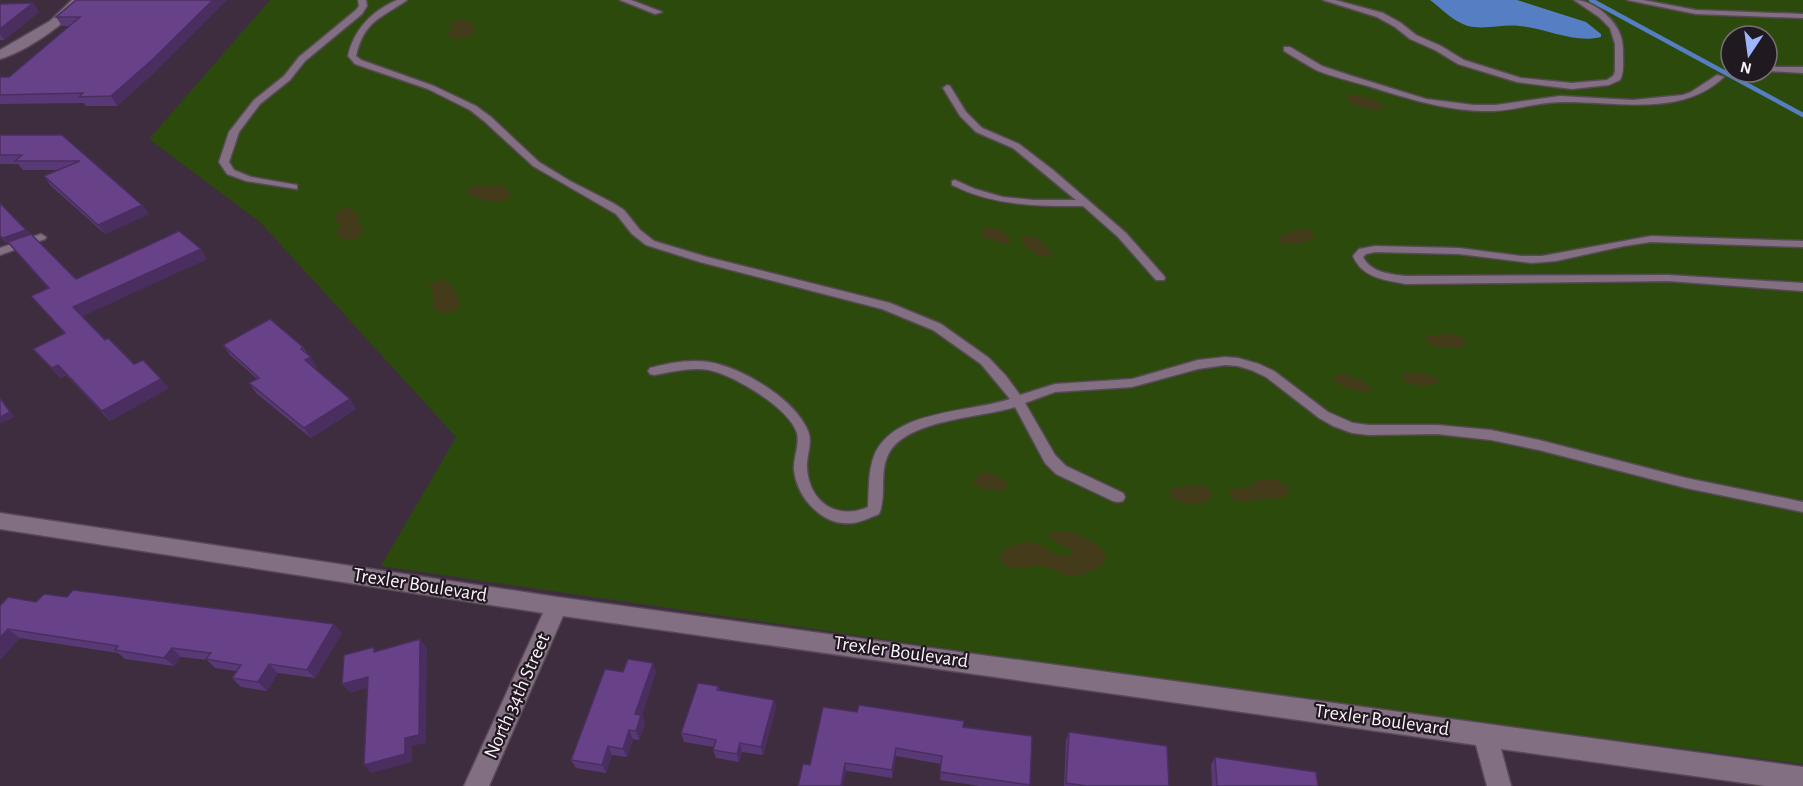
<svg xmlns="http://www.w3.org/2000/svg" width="1803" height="786" font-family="'Alegreya Sans',sans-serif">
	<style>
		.green { fill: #2d4a0d; fill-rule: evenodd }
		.sand { fill: #443b1b }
		.water { fill: #567ec3 }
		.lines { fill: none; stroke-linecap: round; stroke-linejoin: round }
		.stream { stroke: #567ec3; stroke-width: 4.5 }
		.lane-casing { stroke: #584957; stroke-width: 3 }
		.street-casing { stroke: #584957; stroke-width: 3 }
		.lane { fill: #826f82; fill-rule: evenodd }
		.street { fill: #826f82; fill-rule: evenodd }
		.wall { fill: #593975 }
		.shaded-wall { fill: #492e5f }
		.building { fill: #684288; stroke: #492e5f; stroke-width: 1.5 }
		.labels { text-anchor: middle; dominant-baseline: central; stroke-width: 4.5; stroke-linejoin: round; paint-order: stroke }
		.near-street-label { font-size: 20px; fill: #faeffa; stroke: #201920 }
	</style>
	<rect width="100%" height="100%" fill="#3e2d3e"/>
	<path class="green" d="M270 0H1803V764L1238 691 381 566 456 437 260 222 149 139ZM1731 36H1767V72H1731Z"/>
	<g class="sand">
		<path d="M462 19 474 24 473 36 457 39 446 35 449 31 456 29 450 27V24Z"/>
		<path d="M1350 94 1370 98 1383 105 1384 108C1373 112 1355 107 1347 99Z"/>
		<path d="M478 186H504L511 194C501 209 481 199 467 194L466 191 470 187Z"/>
		<path d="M349 207 357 213 363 232C357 241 345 241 337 236L336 233 340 225 334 219C335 211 342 208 349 207Z"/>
		<path d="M986 227 999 228 1010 238 1011 241 1006 244 982 237 981 229Z"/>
		<path d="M1308 229 1314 235V238C1304 244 1288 247 1278 241 1282 232 1298 229 1308 229Z"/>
		<path d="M1024 236 1036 237 1053 253 1046 257 1036 255 1023 244 1022 238Z"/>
		<path d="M441 279C451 281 461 297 459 307L454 312 443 313 433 308 434 293 429 285Z"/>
		<path d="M1453 334 1465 339 1466 343 1461 348 1437 347 1425 341 1427 335Z"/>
		<path d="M1341 373 1363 381 1373 391C1362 394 1344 388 1334 381V376Z"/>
		<path d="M1423 373 1438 379V383C1427 387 1409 387 1401 377L1404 374Z"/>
		<path d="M982 472 993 473 1010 485 1001 491 983 489 974 483V479Z"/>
		<path d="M1264 479 1276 480 1289 487 1287 495C1278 500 1273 498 1264 499 1250 499 1237 509 1229 493L1232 489 1248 488 1256 481Z"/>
		<path d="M1199 485C1206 485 1211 488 1212 495L1206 503 1184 504 1170 497 1171 488Z"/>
		<path d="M1058 531C1074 530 1096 541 1106 553L1103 564C1092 573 1073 580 1059 572 1052 569 1048 566 1041 566 1024 564 1010 577 999 557L1005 548C1012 546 1022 542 1029 542 1048 544 1050 558 1072 555V551L1048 537V534Z"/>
	</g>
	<path class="water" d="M1430 0H1517L1586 22 1601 34V37C1575 44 1545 28 1519 26 1502 24 1485 30 1468 26 1454 22 1442 9 1430 0Z"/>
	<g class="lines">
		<path class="stream" d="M1591 0 1803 115"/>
		<g class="lane-casing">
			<g id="lane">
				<path d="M358 0H366L367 6 362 14 305 61 290 80 260 104 239 132 229 162 234 170 251 177 297 185V189L246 181 227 174 219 162 229 132 254 100 284 76 299 57 356 10 359 6Z"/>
				<path d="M397 0H407C382 18 364 20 356 56L361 60 434 86 476 106 491 117 539 162 570 181 613 203 624 210 640 230 654 241 707 257 890 303 941 324 989 358 1006 376 1020 395 1055 384 1132 379 1198 360 1225 357 1238 358 1259 364 1274 371 1328 412 1353 423 1369 425H1437L1491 430 1539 440 1686 478 1803 502V512L1686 488 1539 450 1491 440 1437 434 1369 435 1352 433 1333 426 1319 418 1266 377 1251 370 1238 366 1225 365 1198 369 1132 387 1055 392 1025 403 1055 455 1066 466 1123 493 1125 497 1123 501 1118 502 1113 501 1056 474 1045 463 1015 407C981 418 905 419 888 455 879 473 887 496 879 514 871 517 862 522 853 523 823 527 797 498 794 470 793 458 800 445 797 433 789 408 734 375 709 370 691 367 672 372 654 375L650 374 648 371 650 368C668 363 690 359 709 362 743 368 795 399 808 431 813 443 806 456 807 468 809 501 836 521 868 507 869 490 868 472 874 456 893 409 969 413 1010 399L981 364 933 330 882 309 700 262 646 245 632 234 616 214 533 166 484 121 470 110 428 89 355 64 348 56C354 29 372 11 397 0Z"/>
				<path d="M620 0H631L662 12 655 14Z"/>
				<path d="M1323 0H1335L1383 13 1401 23 1416 35 1441 46 1464 60 1521 78 1572 83 1607 80 1613 76 1615 72V44L1610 28 1599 17 1574 0C1593 0 1616 19 1621 37 1623 43 1623 50 1623 56 1623 65 1624 72 1620 80L1609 85 1572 89 1517 82 1458 64 1435 50 1410 39 1395 27 1377 17Z"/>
				<path d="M1627 0H1643L1696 10 1803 14V18L1696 14Z"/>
				<path d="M1284 47H1290L1322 66 1352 76 1426 99 1474 105H1496L1560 96 1633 100 1683 95 1691 92 1717 75 1724 77C1681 118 1615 101 1562 102 1539 102 1516 110 1493 111 1450 112 1409 99 1368 86 1351 81 1332 77 1316 70 1305 64 1294 57 1284 51Z"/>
				<path d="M1767 67H1803V73L1767 71Z"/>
				<path d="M1734 72H1751L1737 77 1733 74Z"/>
				<path d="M947 85 950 86 966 112 982 128 1019 144 1053 170 1126 233 1164 276 1165 278 1164 280H1156L1118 237 1083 206C1036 206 994 206 952 185V181L955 180 975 189 1003 197 1034 200H1076L1013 148 976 132 960 116 943 88Z"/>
				<path d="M41 234 46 237 45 239 0 255V248Z"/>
				<path d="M1651 236 1803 241V247L1651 242 1624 246 1556 261 1532 263 1459 254 1375 252 1366 254 1363 257C1371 273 1390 274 1406 276L1668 275 1803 283V291L1668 281 1406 284C1385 280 1362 278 1353 256L1359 249 1375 246 1459 248 1521 256H1542Z"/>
			</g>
		</g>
		<g class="street-casing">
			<g id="street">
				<path d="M72 0H84C70 22 25 52 0 59V50L50 21Z"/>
				<path d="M0 513 557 597 1803 767V786H1766L1501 749 1511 786H1487L1476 745 563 616 489 786H464L543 613 0 529Z"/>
			</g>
		</g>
		<use href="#lane" class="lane"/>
		<use href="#street" class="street"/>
	</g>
	<g class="wall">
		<path d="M76 0 158 69 117 106H86L83 103 0 104V77H9L69 26H62L56 17Z"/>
		<path d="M33 3 39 12 4 40H0V4Z"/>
		<path d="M0 135H62L142 205 149 214 105 234 51 186 44 176 58 170H23L18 164H0Z"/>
		<path d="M0 203 30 234 76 279 207 259 82 316 105 340 134 364 169 388 110 421 66 375 61 378 42 359 33 349 65 333 31 296 48 288 8 243H7L0 237Z"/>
		<path d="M223 345 303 347 317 367 314 368 350 399 356 409 311 438 256 393 249 383 257 379 230 355Z"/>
		<path d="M36 602 342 633 315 678 278 673 267 691 241 687 232 678 236 671 215 668 207 660 181 657 174 666 125 659 118 653 20 638 1 659H0V606Z"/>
		<path d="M623 672H656L642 715 645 723 639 740 633 739 627 757 612 755 606 773 576 768 571 760Z"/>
		<path d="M718 686 720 691 774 700 776 708 763 755 742 752 739 762 716 758 713 750 714 747 684 742 681 733Z"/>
		<path d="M963 727 1032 736 1029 786H980L940 780 941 764 896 756 892 778 810 765Z"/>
		<path d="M1069 732 1169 786H1064L1066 740Z"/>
		<path d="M1215 757 1318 786H1212L1211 765Z"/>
	</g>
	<g class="shaded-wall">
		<path d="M213 0H227L158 69 117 106 111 96Z"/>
		<path d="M33 3 39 12 4 40 0 34V29Z"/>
		<path d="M142 205 149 214 105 234 98 225Z"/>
		<path d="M26 230 30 235 7 243 3 238Z"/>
		<path d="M201 249 207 259 81 317 73 307Z"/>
		<path d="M311 357 317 367 311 370 305 360Z"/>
		<path d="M58 365 66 375 61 378 52 368Z"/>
		<path d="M161 379 169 388 110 421 102 411Z"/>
		<path d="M0 397 15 417 0 424Z"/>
		<path d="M350 399 356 409 311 438 304 428Z"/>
		<path d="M334 624 342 633 315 678 307 670Z"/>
		<path d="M8 629 20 638 1 659 0 658V638Z"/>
		<path d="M420 639 427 648 426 743 412 746V762L371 773 364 765Z"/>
		<path d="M172 648 181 657 174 666 164 658Z"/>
		<path d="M653 663 656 672 642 715 645 723 639 740 636 731 635 714Z"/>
		<path d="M269 664 278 673 267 691 258 682Z"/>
		<path d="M368 677 375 686 350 693 342 684Z"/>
		<path d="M774 700 776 708 763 755 761 747Z"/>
		<path d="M629 730 633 739 627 757 623 749Z"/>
		<path d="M740 743 742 752 739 762 737 754Z"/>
		<path d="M608 746 612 755 606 773 602 765Z"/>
		<path d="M896 748V756L892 778V770Z"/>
		<path d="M845 763 846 771 843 786H841Z"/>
	</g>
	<g class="building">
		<path d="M76 0H213L152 60 111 96 79 97 83 93 0 95V77H9L80 17H56Z"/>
		<path d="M33 3 0 29V4Z"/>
		<path d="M0 135H62L142 205 98 225 44 176 80 161H15L22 155H0Z"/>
		<path d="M0 203 26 230 3 238 0 236Z"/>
		<path d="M179 231 201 249 73 307 105 340 108 338 134 364 143 360 161 379 102 411 58 365 52 368 33 349 65 333 31 296 49 288 8 242 31 234 76 279Z"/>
		<path d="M270 319 303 347 301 349 311 357 305 360 350 399 304 428 249 383 259 378 223 345Z"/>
		<path d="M0 398 10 412 0 417Z"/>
		<path d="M73 590 334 624 307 670 269 664 258 682 232 678 241 665 206 659 211 653 172 648 164 658 115 650 118 646 8 629 0 638V606L8 597 36 602 44 594 67 597Z"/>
		<path d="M420 639 419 735 405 738V754L364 765 368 677 342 684 344 655 374 647V652Z"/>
		<path d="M628 659 653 663 635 714 641 715 636 731 629 730 623 749 608 746 602 765 571 760 605 669 623 672Z"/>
		<path d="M698 683 718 686 717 690 774 700 761 747 740 743 737 754 713 750 716 740 681 733Z"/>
		<path d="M859 705 964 721 963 727 1032 736 1030 785 940 772 942 756 896 748 892 770 845 763 841 786H798L803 764 810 765 823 707 857 712Z"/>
		<path d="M1069 732 1167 746 1169 786H1087L1066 783Z"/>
		<path d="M1215 757 1316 772 1318 786H1217Z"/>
	</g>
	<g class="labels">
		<g class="near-street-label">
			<text transform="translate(420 585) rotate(9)">Trexler Boulevard</text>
			<text transform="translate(901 652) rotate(8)">Trexler Boulevard</text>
			<text transform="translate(517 696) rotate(-66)">North 34th Street</text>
			<text transform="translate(1382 720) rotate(8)">Trexler Boulevard</text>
		</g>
	</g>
	<g transform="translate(1749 54) rotate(193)"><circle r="28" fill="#201920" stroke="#776f77" stroke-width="1.5"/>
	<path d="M0-4.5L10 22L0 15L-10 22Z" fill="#9eb4fd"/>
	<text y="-9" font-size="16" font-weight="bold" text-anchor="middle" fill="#faeffa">N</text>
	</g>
</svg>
